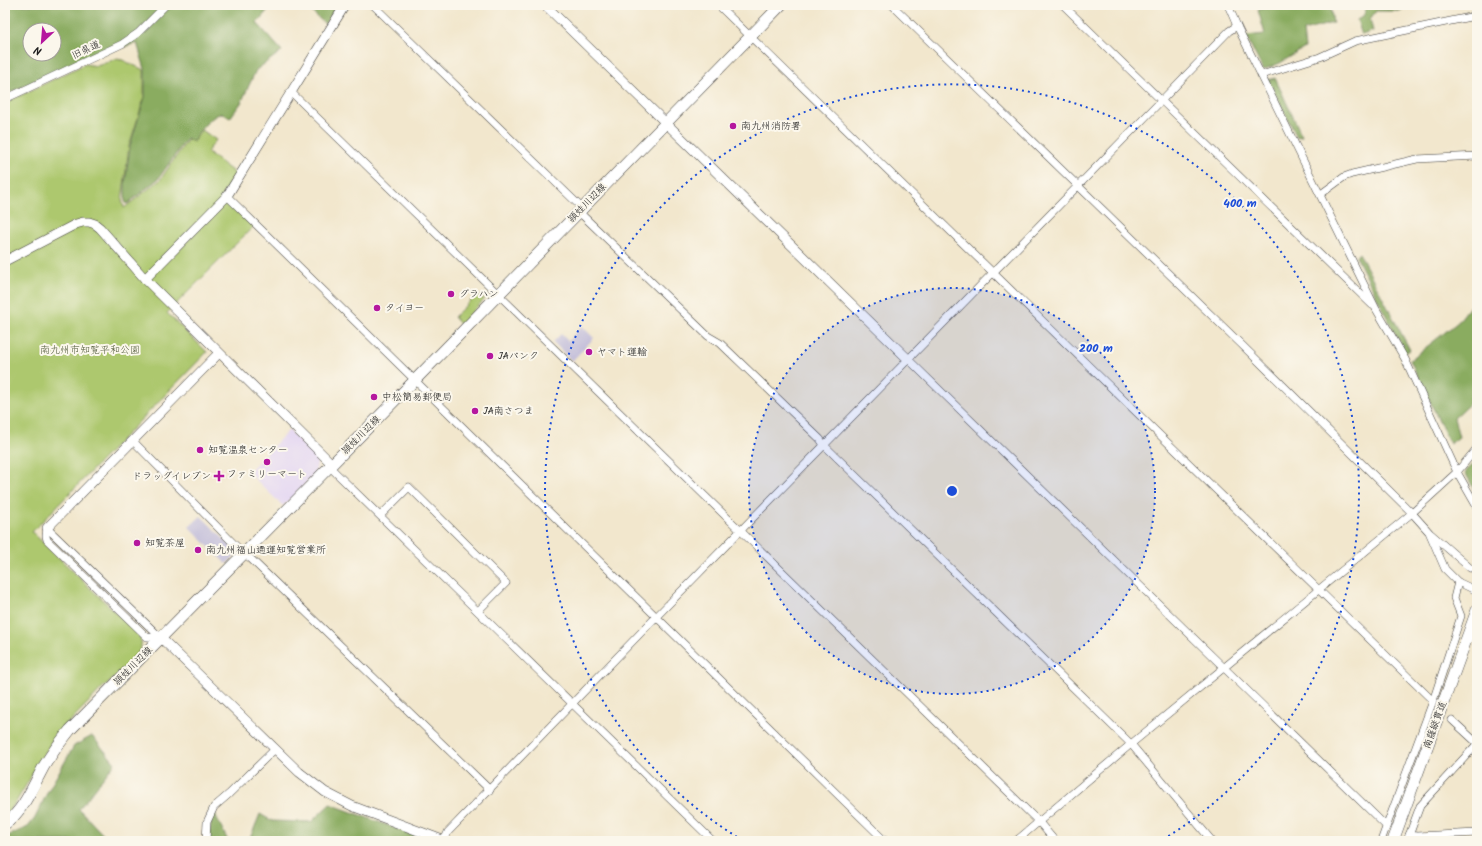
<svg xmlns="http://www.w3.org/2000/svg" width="1482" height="846" font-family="Kalam,'Klee One',sans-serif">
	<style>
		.built { fill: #e2d4f3 }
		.industrial { fill: #c5c0da }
		.green { fill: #adc86e; stroke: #647245 }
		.forest { fill: #8aac61; stroke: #53643e; fill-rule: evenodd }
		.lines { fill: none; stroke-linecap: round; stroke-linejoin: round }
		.street-casing { stroke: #3c3a37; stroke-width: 8 }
		.secondary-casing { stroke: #3c3a37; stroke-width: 10 }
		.primary-casing { stroke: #3c3a37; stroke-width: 12 }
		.street { stroke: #fff; stroke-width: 7 }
		.secondary { stroke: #fff; stroke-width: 9 }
		.primary { stroke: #fff; stroke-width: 11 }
		.ring { fill: none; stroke: #1d4ed8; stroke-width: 2; stroke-dasharray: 2 4 }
		.poi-dot { fill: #b5179e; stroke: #fbf7ec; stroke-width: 1.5 }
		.labels { text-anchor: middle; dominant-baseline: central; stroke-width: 4; stroke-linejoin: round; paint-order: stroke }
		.street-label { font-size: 10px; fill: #1c1c1c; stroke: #fbf7ec }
		.poi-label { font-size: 10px; fill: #1c1c1c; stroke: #fbf7ec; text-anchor: start }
		.park-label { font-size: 10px; fill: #4f5839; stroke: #fbf7ec }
		.centre { fill: #1d4ed8; stroke: #fbf7ec; stroke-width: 2 }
		.ring-label { font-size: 12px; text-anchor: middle; font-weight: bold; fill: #1d4ed8; stroke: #fbf7ec; stroke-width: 4; stroke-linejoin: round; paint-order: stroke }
	</style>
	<rect width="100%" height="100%" fill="#fbf7ec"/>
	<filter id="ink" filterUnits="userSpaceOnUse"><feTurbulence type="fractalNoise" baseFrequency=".025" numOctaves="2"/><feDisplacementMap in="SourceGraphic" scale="8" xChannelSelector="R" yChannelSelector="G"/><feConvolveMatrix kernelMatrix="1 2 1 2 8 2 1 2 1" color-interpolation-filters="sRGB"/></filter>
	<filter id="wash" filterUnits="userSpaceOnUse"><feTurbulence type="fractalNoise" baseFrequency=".012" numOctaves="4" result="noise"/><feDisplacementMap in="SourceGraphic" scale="16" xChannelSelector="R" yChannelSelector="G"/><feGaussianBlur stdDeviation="0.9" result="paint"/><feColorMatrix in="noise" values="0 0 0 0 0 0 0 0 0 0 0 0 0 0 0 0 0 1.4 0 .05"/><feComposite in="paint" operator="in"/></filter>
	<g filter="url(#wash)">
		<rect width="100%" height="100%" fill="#f2e7cd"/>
		<path class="built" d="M289 430 316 457 317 463 315 474 283 506 248 472Z"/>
		<g class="industrial">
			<path d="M582 326 594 338 572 361 553 342 561 334 568 341Z"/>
			<path d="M201 516 235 550 234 557 226 564 189 527Z"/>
		</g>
		<g class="green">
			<path d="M118 58 144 70V98L129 146 122 200 124 208 160 180 188 139 193 142 202 130 216 140 207 152 236 174 222 195 254 226 167 313 207 352 32 532 138 634C142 640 142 644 140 651L108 684 105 685 54 738 16 802 5 816V103L85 64 97 66Z"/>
			<path d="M476 295 485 299 460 324 454 317Z"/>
		</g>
		<g class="forest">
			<path d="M5 5H272L257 23 282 51 256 70 241 103 230 118 222 113C209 117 200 130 193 141L187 138 158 179 127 204 125 202V185L130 146 145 97V69L137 43 80 60 5 95ZM30 30H54V54H30Z"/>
			<path d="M305 5H338L325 24Z"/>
			<path d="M1275 5H1330L1333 23 1303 31 1305 48 1280 63 1263 70 1246 36 1265 34 1258 10Z"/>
			<path d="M1366 5H1403L1402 11H1376L1370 19 1373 31 1362 35 1357 20 1364 15Z"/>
			<path d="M1275 78 1302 136 1297 137 1268 80Z"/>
			<path d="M1359 253 1410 350 1405 353 1356 256Z"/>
			<path d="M1477 297V397L1454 418 1459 437 1450 444 1410 360 1458 322Z"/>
			<path d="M1474 464 1477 471V495L1465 472Z"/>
			<path d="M92 736 115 763 79 809 109 841H5V837L28 827 35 818 48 791 74 746Z"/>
			<path d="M330 804 430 841H249L260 814 272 821 311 822Z"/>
			<path d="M215 814 228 841H210C210 832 209 822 215 814Z"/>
		</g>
	</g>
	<g filter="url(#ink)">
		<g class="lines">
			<g class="street-casing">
				<g id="street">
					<path d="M373 5 582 208"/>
					<path d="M718 5 1433 701"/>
					<path d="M892 5 1243 346 1412 513 1429 532 1445 569 1458 582 1477 591"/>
					<path d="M1063 5 1372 305"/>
					<path d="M1228 5 1237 26 1376 309 1405 359 1457 472 1477 507"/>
					<path d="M1261 75 1320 57 1355 41 1470 17 1477 14"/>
					<path d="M291 92 1039 822 1055 841"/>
					<path d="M5 99 122 44 138 33 166 5"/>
					<path d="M1321 194 1344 177 1352 174 1417 159 1477 156"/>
					<path d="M227 196 885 841"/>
					<path d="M578 211 708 336 720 343 820 439 824 445 1131 744 1212 841"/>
					<path d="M908 359 1386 826"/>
					<path d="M133 441 241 551 251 559 490 790"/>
					<path d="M331 465 332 469 337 474 713 841"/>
					<path d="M381 515 409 487 506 583 478 611"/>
					<path d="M47 528 46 536 47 540 147 637 161 638"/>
					<path d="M47 528 161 638"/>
					<path d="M1431 534 1470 568"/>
					<path d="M1452 720 1477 743"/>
					<path d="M1409 835 1417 836 1477 833"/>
					<path d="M206 841 207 822 214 807 229 794 275 749"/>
					<path d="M444 841 448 832 656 617 1161 101 1229 31 1237 26"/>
					<path d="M1016 841 1131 744 1412 513 1457 472 1477 448"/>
					<path d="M1381 841 1433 701 1461 616 1454 598 1458 582"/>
					<path d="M1407 841 1420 806 1477 744"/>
				</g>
			</g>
			<g class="secondary-casing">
				<g id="secondary">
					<path d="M545 5 908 359"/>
					<path d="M5 261 76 224 83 222H89L95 224 100 228 145 279 328 460 331 465"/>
					<path d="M145 279 227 196 345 5"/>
					<path d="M47 528 219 353"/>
					<path d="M161 638 299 772 325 792 352 806 445 841"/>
				</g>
			</g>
			<g class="primary-casing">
				<g id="primary">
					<path d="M5 824C24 810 33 786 44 766 52 753 60 742 70 730L415 380 781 5"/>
					<path d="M1393 841 1477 610"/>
				</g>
			</g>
			<use href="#street" class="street"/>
			<use href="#secondary" class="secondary"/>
			<use href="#primary" class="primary"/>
		</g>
	</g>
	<circle cx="952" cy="491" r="203" fill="#1d4ed8" fill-opacity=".12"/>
	<g class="ring">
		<circle cx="952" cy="491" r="203"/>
		<path d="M742 840A407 407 0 1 1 1162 840"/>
	</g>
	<g class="poi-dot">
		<circle cx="733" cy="126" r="4"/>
		<circle cx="451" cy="294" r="4"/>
		<circle cx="377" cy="308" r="4"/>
		<circle cx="589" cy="352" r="4"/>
		<circle cx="490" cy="356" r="4"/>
		<circle cx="374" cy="397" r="4"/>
		<circle cx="475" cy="411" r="4"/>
		<circle cx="200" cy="450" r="4"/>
		<circle cx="267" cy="462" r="4"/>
		<path d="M217 470h4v4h4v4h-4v4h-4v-4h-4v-4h4z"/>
		<circle cx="137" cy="543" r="4"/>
		<circle cx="198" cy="550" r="4"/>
	</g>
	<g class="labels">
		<g class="street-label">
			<text transform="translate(86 50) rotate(-25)">旧県道</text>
			<text transform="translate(587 203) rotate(-46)">頴娃川辺線</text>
			<text transform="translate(361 435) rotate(-45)">頴娃川辺線</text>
			<text transform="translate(133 666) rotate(-45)">頴娃川辺線</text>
			<text transform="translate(1435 725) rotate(-70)">南薩縦貫道</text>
		</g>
		<g class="poi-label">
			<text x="741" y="126">南九州消防署</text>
			<text x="459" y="294">グラハン</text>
			<text x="385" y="308">タイヨー</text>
			<text x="597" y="352">ヤマト運輸</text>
			<text x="498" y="356">JAバンク</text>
			<text x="382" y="397">中松簡易郵便局</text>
			<text x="483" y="411">JA南さつま</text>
			<text x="208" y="450">知覧温泉センター</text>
			<text x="267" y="474" text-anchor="middle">ファミリーマート</text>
			<text x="211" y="476" text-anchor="end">ドラッグイレブン</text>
			<text x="145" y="543">知覧茶屋</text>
			<text x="206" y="550">南九州福山通運知覧営業所</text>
		</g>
		<g class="park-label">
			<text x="90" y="350">南九州市知覧平和公園</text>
		</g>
	</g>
	<circle cx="952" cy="491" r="6" class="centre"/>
	<g class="ring-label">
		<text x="1240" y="207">400 m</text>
		<text x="1096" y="352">200 m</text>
	</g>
	<rect width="1482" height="846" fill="none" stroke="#fbf7ec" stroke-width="20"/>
	<g transform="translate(42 42) rotate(206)"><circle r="19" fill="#fbf7ec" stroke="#a29f99"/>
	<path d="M0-3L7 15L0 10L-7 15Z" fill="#b5179e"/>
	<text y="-6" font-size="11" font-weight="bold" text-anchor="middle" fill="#1c1c1c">N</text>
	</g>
</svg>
